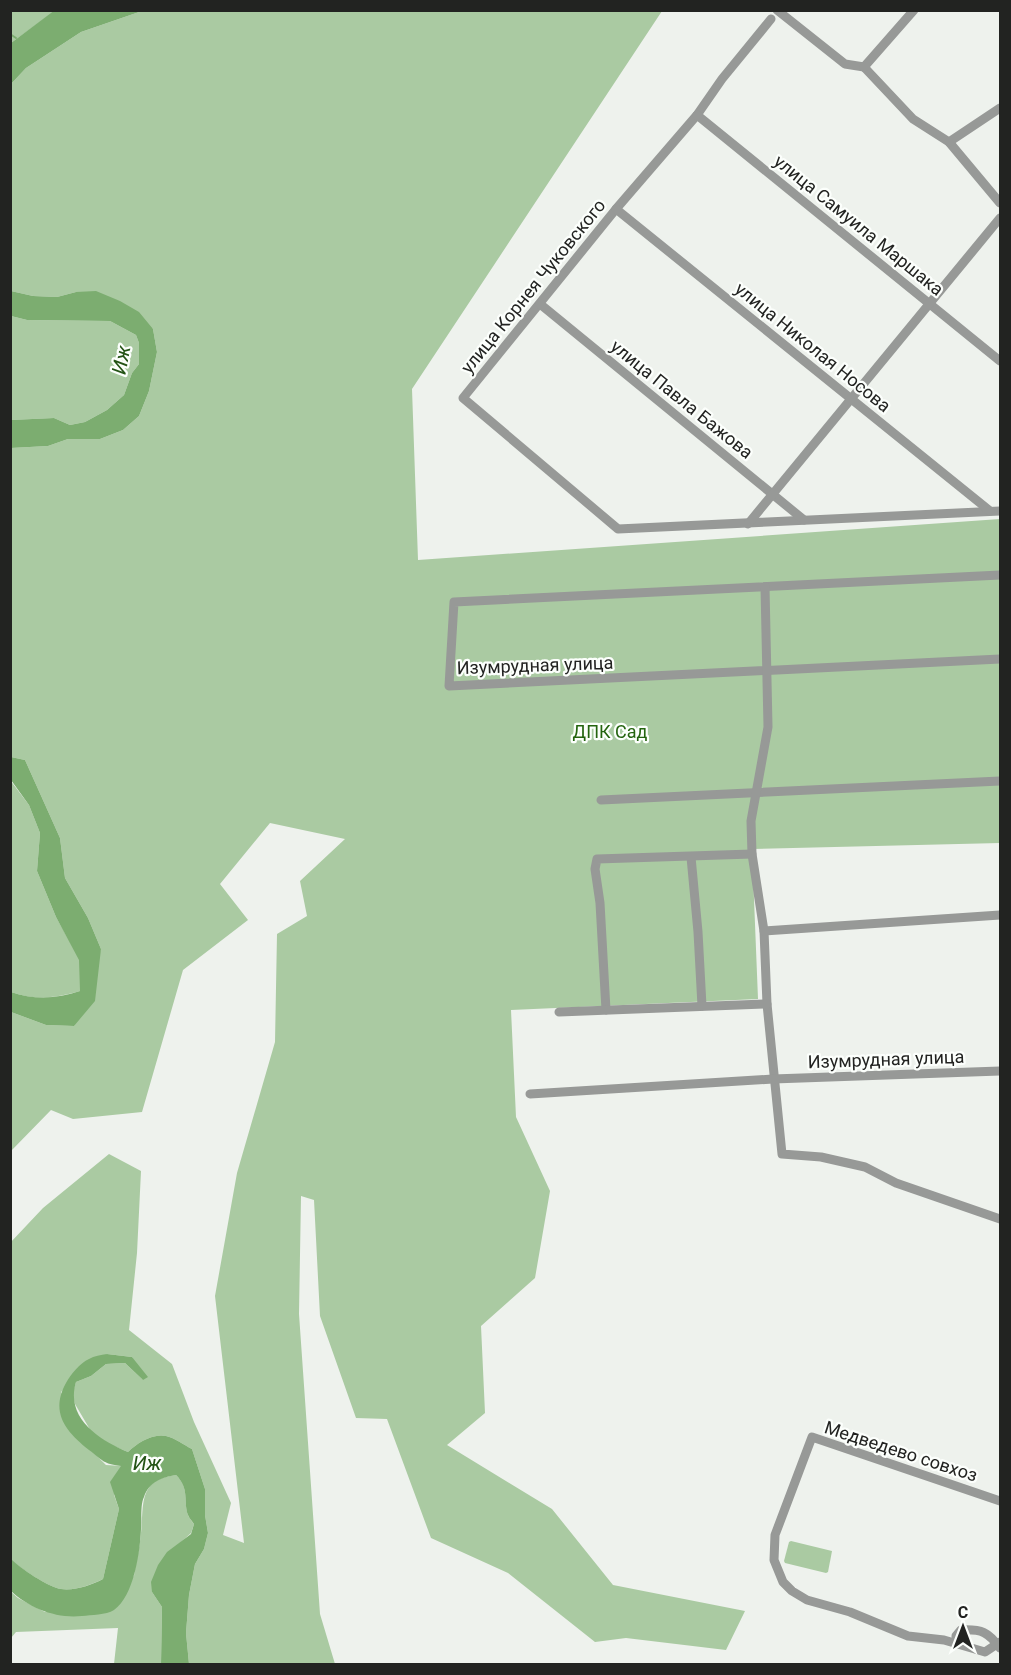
<svg xmlns="http://www.w3.org/2000/svg" width="1011" height="1675" font-family="Roboto,sans-serif">
	<style>
		.green { fill: #aacaa2 }
		.water { fill: #7cad70 }
		.lines { fill: none; stroke-linecap: round; stroke-linejoin: round }
		.stream { stroke: #7cad70; stroke-width: 2 }
		.minor { stroke: #979997; stroke-width: 9 }
		.labels { text-anchor: middle; dominant-baseline: central; stroke-width: 4.5; stroke-linejoin: round; paint-order: stroke }
		.street-label { font-size: 18px; fill: #222321; stroke: #fcfffc }
		.park-label { font-size: 18px; fill: #24640f; stroke: #fcfffc }
		.water-label { font-size: 20px; font-style: italic; fill: #245416; stroke: #fcfffc }
	</style>
	<rect width="100%" height="100%" fill="#eef2ed"/>
	<g class="green">
		<path d="M11 11H55L11 43Z"/>
		<path d="M142 11H662L412 389 418 560 1000 519V843L752 849 758 999 511 1010 516 1117 550 1191 535 1278 481 1326 485 1413 447 1445 552 1509 613 1585 745 1611 726 1650 626 1638 595 1642 508 1573 431 1538 387 1419 356 1418 320 1316 314 1200 301 1196 299 1314 320 1614 335 1664H189L186 1633 189 1595 195 1564 204 1549 208 1533 205 1515V1489L192 1449C184 1445 175 1438 166 1436 153 1433 137 1443 128 1452L111 1445 92 1433 75 1404 72 1395 76 1382 91 1376 106 1364 125 1363 143 1380 132 1357 107 1354 61 1392 97 1456 106 1465 122 1466 114 1495 119 1509 103 1579C91 1585 74 1591 61 1589 48 1587 20 1568 10 1559V1243L43 1208 109 1154 141 1171 137 1253 129 1330 172 1364 194 1422 231 1503 223 1535 244 1543 215 1296 237 1173 275 1042 277 934 307 916 300 881 345 839 270 823 220 884 248 920 183 970 142 1112 73 1119 51 1110 11 1151V1012L46 1025 74 1026 101 949 88 918 65 878 60 838 25 760 11 757V448L48 446 68 439H100L123 430 139 416 149 391 157 352 153 329 76 292 57 297 33 296 11 291V84L26 68 81 32Z"/>
		<path d="M11 316 27 320 110 321 136 335 139 343V364L132 373 124 395 107 410 85 422 70 425 54 418 11 420Z"/>
		<path d="M10 780 29 805 40 833 37 871 56 917 80 960V991C55 998 36 1001 11 992Z"/>
		<path d="M176 1475C190 1489 183 1500 188 1515 188 1516 193 1523 194 1524L191 1533 180 1543 152 1592 162 1607 161 1664H114L118 1628 16 1632 11 1638 10 1591 18 1598 45 1612 134 1576C136 1561 140 1547 141 1533 144 1504 138 1479 176 1475Z"/>
		<path d="M791 1541 832 1551 828 1572 826 1573 785 1563 784 1561 789 1542Z"/>
	</g>
	<g class="water">
		<path d="M55 10H142V11L81 32 26 68 11 84V43Z"/>
		<path d="M11 291 33 296 57 297 76 292 96 291 120 301 139 312 153 329 157 352 149 391 139 416 123 430 100 439H68L48 446 11 448V420L54 418 70 425 85 422 107 410 124 395 132 373 139 364V343L136 335 110 321 27 320 11 316Z"/>
		<path d="M11 757 25 760 60 838 65 878 88 918 101 949 95 1001 74 1026 46 1025 11 1012V992C34 1000 57 999 80 991L79 960 56 917 37 871 40 833 29 805 11 780Z"/>
		<path d="M107 1354 132 1357 148 1377 143 1380 125 1363 106 1364 91 1376 76 1382C65 1418 99 1440 128 1452 137 1443 153 1433 166 1436 175 1438 184 1445 192 1449L205 1489V1515L208 1533 204 1549 195 1564 189 1595 186 1633 189 1664H161L162 1607 152 1592 151 1582 158 1565 167 1552 191 1534 194 1524C192 1521 189 1518 188 1515 183 1501 190 1489 176 1475 162 1477 149 1482 144 1497 140 1505 142 1519 141 1529 140 1552 134 1596 114 1610 106 1615 91 1615 82 1616 57 1619 29 1608 11 1591V1559C20 1568 48 1587 61 1589 74 1591 92 1585 103 1579L119 1509 110 1482 121 1466C102 1463 105 1462 89 1450 65 1431 50 1412 66 1383 71 1374 80 1363 89 1359 94 1356 101 1355 107 1354Z"/>
	</g>
	<g class="lines">
		<path class="stream" d="M10 34 16 38"/>
		<g class="minor">
			<path d="M777 10 845 64 864 67"/>
			<path d="M771 19 722 79 697 115 616 209 463 398 618 529 1000 511"/>
			<path d="M864 67 913 119 949 142 1000 203"/>
			<path d="M864 67 914 10"/>
			<path d="M697 115 1000 361"/>
			<path d="M949 142 1000 108"/>
			<path d="M616 209 990 511"/>
			<path d="M540 304 804 520"/>
			<path d="M748 524 1000 218"/>
			<path d="M1000 575 454 602 449 686 1000 659"/>
			<path d="M601 800 1000 781"/>
			<path d="M691 857 698 932 702 1006"/>
			<path d="M1000 915 764 931 767 1004 782 1154 821 1157 865 1167 896 1183 1000 1219"/>
			<path d="M764 931 752 854 751 821 768 727 765 587"/>
			<path d="M606 1010 600 903 595 869 597 859 752 854"/>
			<path d="M559 1012 767 1004"/>
			<path d="M530 1094 773 1079 1000 1071"/>
			<path d="M1000 1501 812 1437 775 1535 774 1560 783 1582 792 1591 807 1600 850 1612 908 1636 944 1640 985 1652 1000 1642"/>
			<path d="M956 1644V1636L961 1630C982 1629 988 1632 1000 1648"/>
		</g>
	</g>
	<g class="labels">
		<g class="street-label">
			<text transform="translate(859 225) rotate(39)">улица Самуила Маршака</text>
			<text transform="translate(533 286) rotate(-51)">улица Корнея Чуковского</text>
			<text transform="translate(813 347) rotate(39)">улица Николая Носова</text>
			<text transform="translate(682 399) rotate(39)">улица Павла Бажова</text>
			<text transform="translate(535 665) rotate(-2)">Изумрудная улица</text>
			<text transform="translate(886 1059) rotate(-2)">Изумрудная улица</text>
			<text transform="translate(901 1451) rotate(18)">Медведево совхоз</text>
		</g>
		<g class="park-label">
			<text x="610" y="731">ДПК Сад</text>
		</g>
		<g class="water-label">
			<text transform="translate(121 360) rotate(-79)">Иж</text>
			<text x="147" y="1463">Иж</text>
		</g>
	</g>
	<rect width="1011" height="1675" fill="none" stroke="#222321" stroke-width="24"/>
	<g transform="translate(963 1627)" stroke="#fcfffc" stroke-width="4.5" paint-order="stroke">
	<path d="M0-4.5L10 22L0 15L-10 22Z" fill="#222321"/>
	<text y="-9" font-size="16" font-weight="bold" text-anchor="middle" fill="#222321">С</text>
	</g>
</svg>
